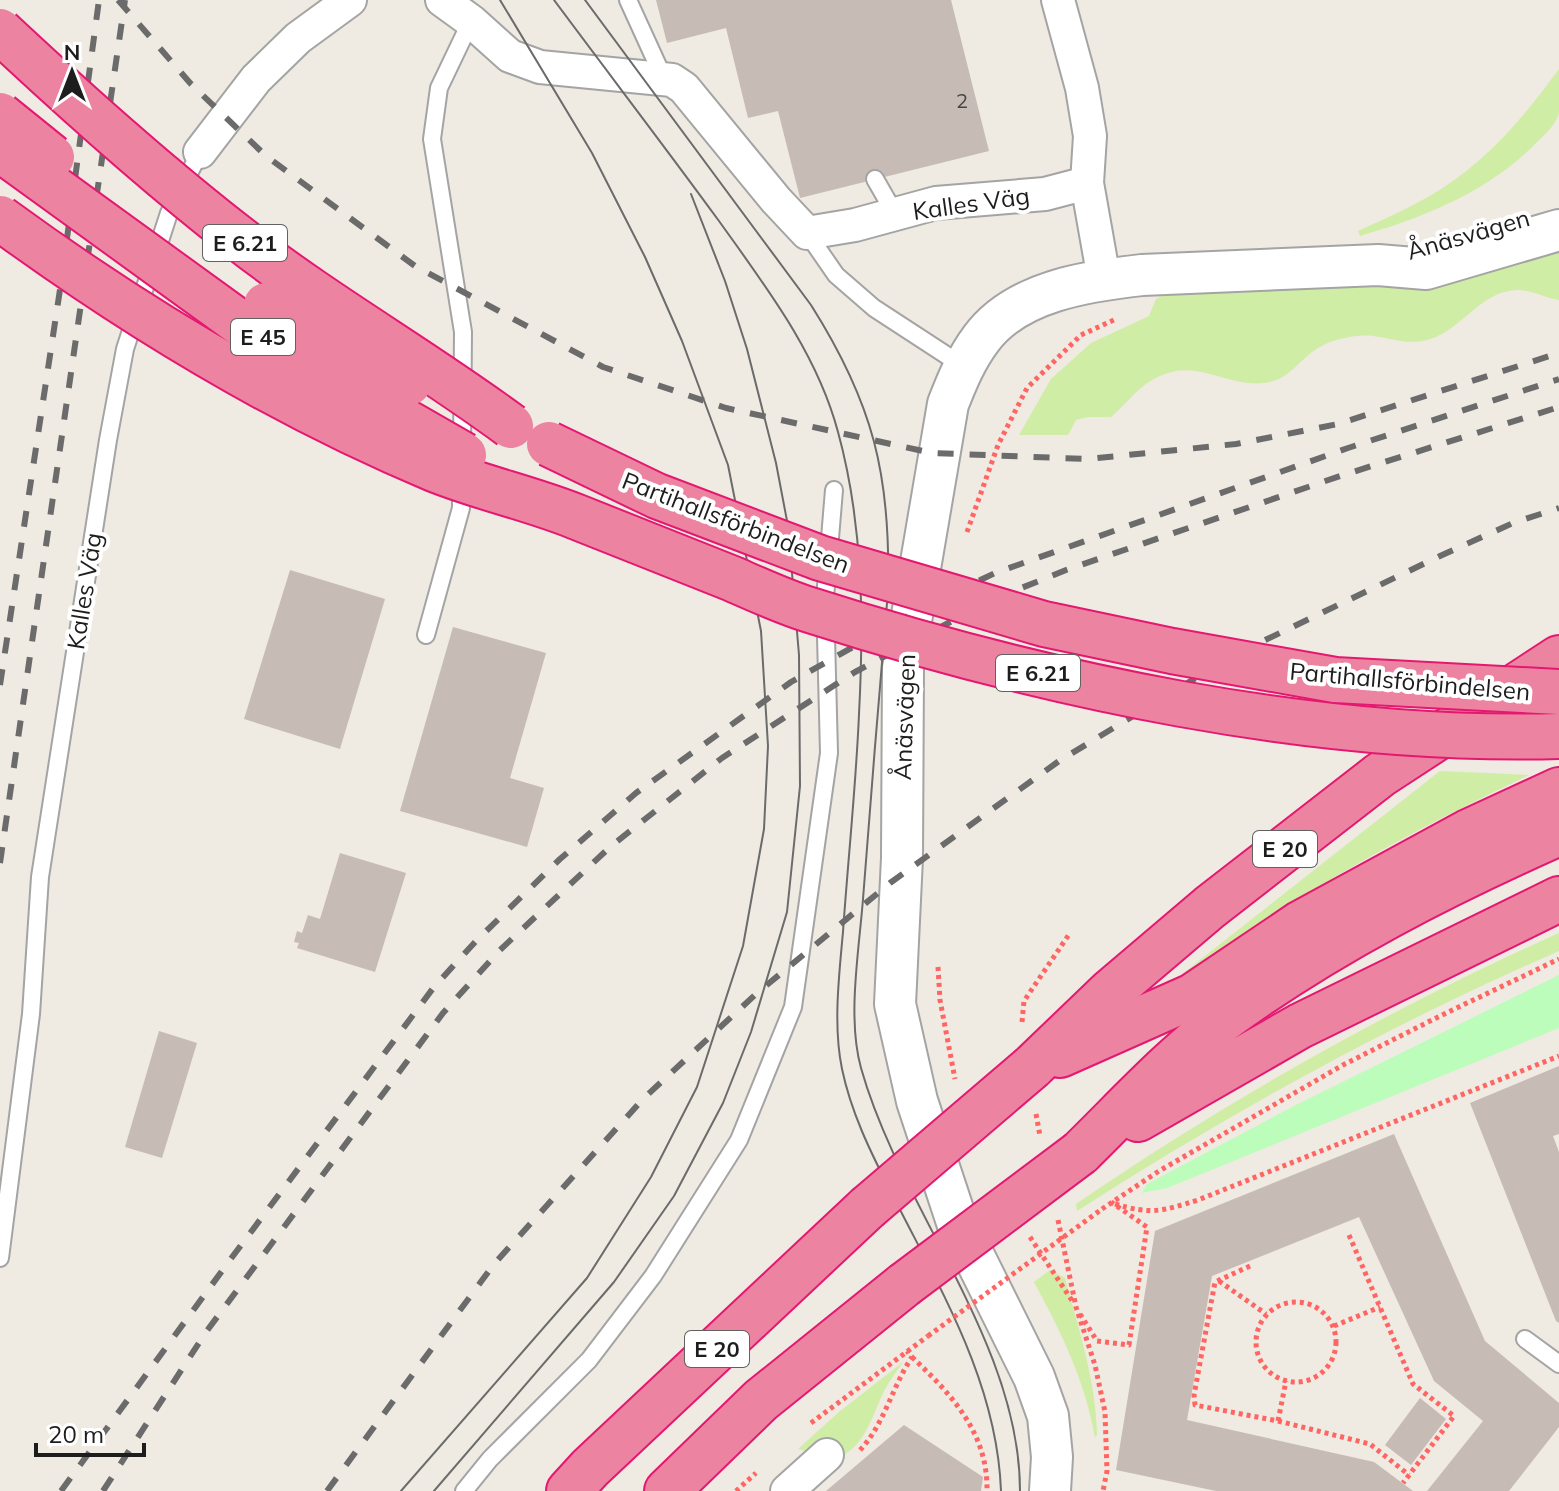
<svg xmlns="http://www.w3.org/2000/svg" width="1559" height="1491" font-family="Mulish,sans-serif">
	<style>
		.grass { fill: #cfeda4 }
		.park { fill: #bcfdbb }
		.building { fill: #c7bbb5 }
		.lines { fill: none; stroke-linecap: round; stroke-linejoin: round }
		.service-casing { stroke: #a4a4a4; stroke-width: 20 }
		.minor-casing { stroke: #a4a4a4; stroke-width: 36 }
		.tertiary-casing { stroke: #a4a4a4; stroke-width: 44 }
		.motorway-casing { stroke: #e41871; stroke-width: 48 }
		.path { stroke: #ff6563; stroke-width: 5; stroke-dasharray: 4 4; stroke-linecap: butt }
		.service { stroke: #fff; stroke-width: 16 }
		.minor { stroke: #fff; stroke-width: 32 }
		.tertiary { stroke: #fff; stroke-width: 40 }
		.motorway { stroke: #ec84a1; stroke-width: 44 }
		.tram { stroke: #6b6b6b; stroke-width: 2 }
		.rail { stroke: #6b6b6b; stroke-width: 6; stroke-dasharray: 16 16; stroke-linecap: butt }
		.motorway-bridge-casing { stroke: #e41871; stroke-width: 48; stroke-linecap: butt }
		.path-bridge { stroke: #ff6563; stroke-width: 5; stroke-dasharray: 4 4; stroke-linecap: butt }
		.motorway-bridge { stroke: #ec84a1; stroke-width: 44 }
		.labels { text-anchor: middle; dominant-baseline: central; stroke-width: 8; stroke-linejoin: round; paint-order: stroke }
		.number-label { font-size: 20px; fill: #484443 }
		.shield { fill: #fff; stroke: #616161; stroke-width: 2 }
		.shield-label { font-size: 22px; font-weight: bold; fill: #1d1d1d }
		.street-label { font-size: 24px; fill: #1d1d1d; stroke: #fff }
	</style>
	<rect width="100%" height="100%" fill="#efeae2"/>
	<g class="grass">
		<path d="M1559 69C1559 83 1559 99 1559 112 1557 124 1545 134 1537 142 1490 191 1425 217 1360 236L1358 231C1391 216 1428 200 1457 178 1498 148 1529 110 1559 69Z"/>
		<path d="M1559 243V300C1545 298 1532 290 1517 290 1478 291 1460 335 1422 341 1406 344 1389 338 1373 336 1358 334 1333 339 1320 347 1304 355 1293 374 1276 380 1239 394 1204 361 1168 373 1140 382 1132 399 1111 417H1088L1076 420 1068 435H1019L1051 379 1091 343 1149 316 1156 299 1163 295 1423 284Z"/>
		<path d="M1440 771 1529 775C1443 816 1360 859 1280 911 1246 933 1213 959 1180 983L1177 978Z"/>
		<path d="M1559 933V951C1391 1024 1231 1112 1077 1211L1076 1204C1229 1099 1390 1009 1559 933Z"/>
		<path d="M1050 1270 1065 1278C1079 1330 1096 1381 1097 1435L1095 1437C1084 1378 1062 1334 1034 1282Z"/>
		<path d="M903 1362C897 1371 890 1380 885 1389 873 1413 866 1445 840 1457L814 1448 806 1451 798 1449 839 1412Z"/>
	</g>
	<path class="park" d="M1559 975V1028L1167 1188 1142 1193 1147 1184 1296 1105Z"/>
	<g class="building">
		<path d="M656 0H951L989 151 800 198 778 111 748 118 726 28 667 43Z"/>
		<path d="M290 570 385 599 340 749 244 719Z"/>
		<path d="M453 627 546 653 510 778 544 788 527 847 400 811Z"/>
		<path d="M340 853 406 873 375 972 297 948 299 943 294 942 297 931 302 933 308 915 320 919Z"/>
		<path d="M159 1031 197 1043 162 1158 125 1147Z"/>
		<path d="M1559 1066V1134L1553 1136 1559 1152V1323L1556 1321 1470 1103Z"/>
		<path d="M1394 1134 1485 1341 1559 1403V1427L1509 1491H1427L1483 1421 1434 1381 1359 1217 1212 1276 1187 1420 1374 1462 1413 1491H1216L1116 1470 1155 1231Z"/>
		<path d="M1420 1398 1446 1419 1411 1465 1385 1445Z"/>
		<path d="M904 1425 983 1477 981 1491H826Z"/>
	</g>
	<g class="lines">
		<g class="service-casing">
			<g id="service">
				<path d="M628 0 664 79"/>
				<path d="M875 179 895 214"/>
				<path d="M807 233 836 275 874 308 963 366"/>
				<path d="M462 449 463 332 432 139 439 88 471 21"/>
				<path d="M426 635 461 508V480"/>
				<path d="M0 1258 31 1014 40 877 108 440 125 349 169 213 200 152"/>
				<path d="M1525 1339 1559 1364"/>
				<path d="M464 1491 490 1459 589 1360 653 1276 739 1140 793 1007 829 753 825 598 834 490"/>
			</g>
		</g>
		<g class="minor-casing">
			<g id="minor">
				<path d="M442 0 471 21 510 56 540 67 672 80 684 88 776 200 807 233 855 225 936 203 1045 194 1087 183"/>
				<path d="M1058 0 1082 88 1090 136 1087 183 1104 279"/>
				<path d="M200 152 256 79 298 38 350 0"/>
				<path d="M787 1491 827 1455"/>
			</g>
		</g>
		<g class="tertiary-casing">
			<path id="tertiary" d="M1050 1491 1052 1457 1048 1416 1034 1377 957 1222 917 1101 895 1004 902 858 903 668 948 404C957 381 966 359 981 339 1016 291 1088 281 1142 275L1378 265 1426 269 1559 230"/>
		</g>
		<g class="motorway-casing">
			<g id="motorway">
				<path d="M1060 1055 1193 996 1301 923 1468 832 1559 790"/>
				<path d="M1032 1067 1110 992 1210 907 1380 775 1559 658"/>
				<path d="M1138 1119 1300 1026 1559 899"/>
				<path d="M1080 1153C1128 1106 1174 1055 1228 1016 1330 942 1444 884 1559 833"/>
				<path d="M569 1491 590 1468 867 1208"/>
				<path d="M667 1491 761 1400 904 1285"/>
			</g>
		</g>
		<g class="path">
			<path d="M967 532 998 445 1027 388 1081 335 1116 319"/>
			<path d="M938 967 940 1000 955 1079"/>
			<path d="M1022 1022 1024 1001 1070 933"/>
			<path d="M1036 1114 1040 1136"/>
			<path d="M1115 1204C1152 1215 1162 1211 1198 1200L1559 1056"/>
			<path d="M1102 1209 1159 1171 1343 1065 1440 1016 1559 959"/>
			<path d="M1058 1220 1076 1307 1095 1365 1105 1412 1107 1471 1103 1491"/>
			<path d="M1349 1235 1413 1384 1454 1416 1403 1483"/>
			<path d="M1030 1237 1073 1302"/>
			<path d="M1250 1266 1215 1282 1194 1395 1195 1405 1278 1421 1370 1444 1409 1475"/>
			<path d="M1219 1281 1266 1314"/>
			<circle cx="1296" cy="1342" r="40"/>
			<path d="M1080 1314 1097 1341 1129 1345 1147 1227 1111 1202"/>
			<path d="M1334 1326 1380 1307"/>
			<path d="M912 1357C952 1395 988 1433 987 1491"/>
			<path d="M1278 1421 1286 1381"/>
			<path d="M811 1423 928 1336"/>
			<path d="M860 1450C884 1425 892 1387 912 1357L907 1351"/>
			<path d="M736 1491 756 1473"/>
		</g>
		<use href="#service" class="service"/>
		<use href="#minor" class="minor"/>
		<use href="#tertiary" class="tertiary"/>
		<use href="#motorway" class="motorway"/>
		<g class="tram">
			<path d="M554 0C609 74 665 147 719 221 766 287 817 353 838 432 863 523 864 619 859 714 856 786 848 859 843 932 839 976 833 1026 842 1069 851 1112 870 1151 890 1190 938 1286 997 1380 1001 1491"/>
			<path d="M585 0 811 305C873 403 891 475 888 591 879 694 871 796 863 899 859 951 847 1018 861 1068 901 1210 1020 1342 1020 1491"/>
			<path d="M401 1491 587 1278 651 1177 697 1087 743 946 764 829 768 746 761 631 728 465 682 341 645 257 592 153 500 0"/>
			<path d="M434 1491 614 1282 674 1196 723 1103 751 1032 787 912 800 786 799 655 788 526 776 463 747 349 725 281 691 194"/>
		</g>
		<g class="rail">
			<path d="M118 0 191 84 266 156 415 266 603 367 726 408 932 453 1088 459 1236 444 1338 424 1559 353"/>
			<path d="M0 685 61 283 99 0"/>
			<path d="M0 863 125 0"/>
			<path d="M61 1491 230 1260 434 987 476 941 560 859 636 793 791 682 922 608 995 573 1348 448 1559 379"/>
			<path d="M103 1491 206 1332 443 1013 500 950 610 847 722 758 855 672 994 599 1066 570 1340 476 1559 407"/>
			<path d="M327 1491 494 1264 644 1098 756 994 890 883 1059 761 1232 656 1440 556 1513 523 1559 508"/>
		</g>
		<g class="motorway-bridge-casing">
			<g id="motorway-bridge">
				<path d="M0 31C77 103 156 174 240 239 326 306 423 361 511 426"/>
				<path d="M0 115 52 157"/>
				<path d="M0 149 240 323 321 373 464 455"/>
				<path d="M0 218C134 316 281 405 434 469 481 488 530 498 577 517 629 538 681 558 733 579 758 590 784 602 810 610 1044 685 1313 743 1559 736"/>
				<path d="M266 305 350 353 409 383"/>
				<path d="M549 444 657 496 820 558 1044 624 1172 651 1335 680 1559 692"/>
				<path d="M867 1208 1032 1067"/>
				<path d="M904 1285 1080 1153"/>
			</g>
		</g>
		<path class="path-bridge" d="M928 1336 1102 1209"/>
		<use href="#motorway-bridge" class="motorway-bridge"/>
	</g>
	<g class="labels">
		<g class="number-label">
			<text x="962" y="100">2</text>
		</g>
		<g class="shield">
			<rect x="203" y="225" width="84" height="36" rx="6"/>
			<rect x="231" y="319" width="64" height="36" rx="6"/>
			<rect x="996" y="655" width="84" height="36" rx="6"/>
			<rect x="1253" y="831" width="64" height="36" rx="6"/>
			<rect x="685" y="1331" width="64" height="36" rx="6"/>
		</g>
		<g class="shield-label">
			<text x="245" y="243">E 6.21</text>
			<text x="263" y="337">E 45</text>
			<text x="1038" y="673">E 6.21</text>
			<text x="1285" y="849">E 20</text>
			<text x="717" y="1349">E 20</text>
		</g>
		<g class="street-label">
			<text transform="translate(971 203) rotate(-8)">Kalles Väg</text>
			<text transform="translate(1468 234) rotate(-16)">Ånäsvägen</text>
			<text transform="translate(736 522) rotate(21)">Partihallsförbindelsen</text>
			<text transform="translate(84 591) rotate(-81)">Kalles Väg</text>
			<text transform="translate(1410 681) rotate(5)">Partihallsförbindelsen</text>
			<text transform="translate(904 717) rotate(-88)">Ånäsvägen</text>
		</g>
	</g>
	<g transform="translate(72 72)" stroke="#ffffff" stroke-width="6" paint-order="stroke">
	<path d="M0-6L14 30L0 20L-14 30Z" fill="#1d1d1d"/>
	<text y="-12" font-size="22" font-weight="bold" text-anchor="middle" fill="#1d1d1d">N</text>
	</g>
	<path d="M36 1443v12h108v-12" fill="none" stroke="#1d1d1d" stroke-width="4"/>
	<text x="48" y="1443" font-size="24" fill="#1d1d1d" stroke="#ffffff" stroke-width="6" paint-order="stroke">20 m</text>
</svg>
